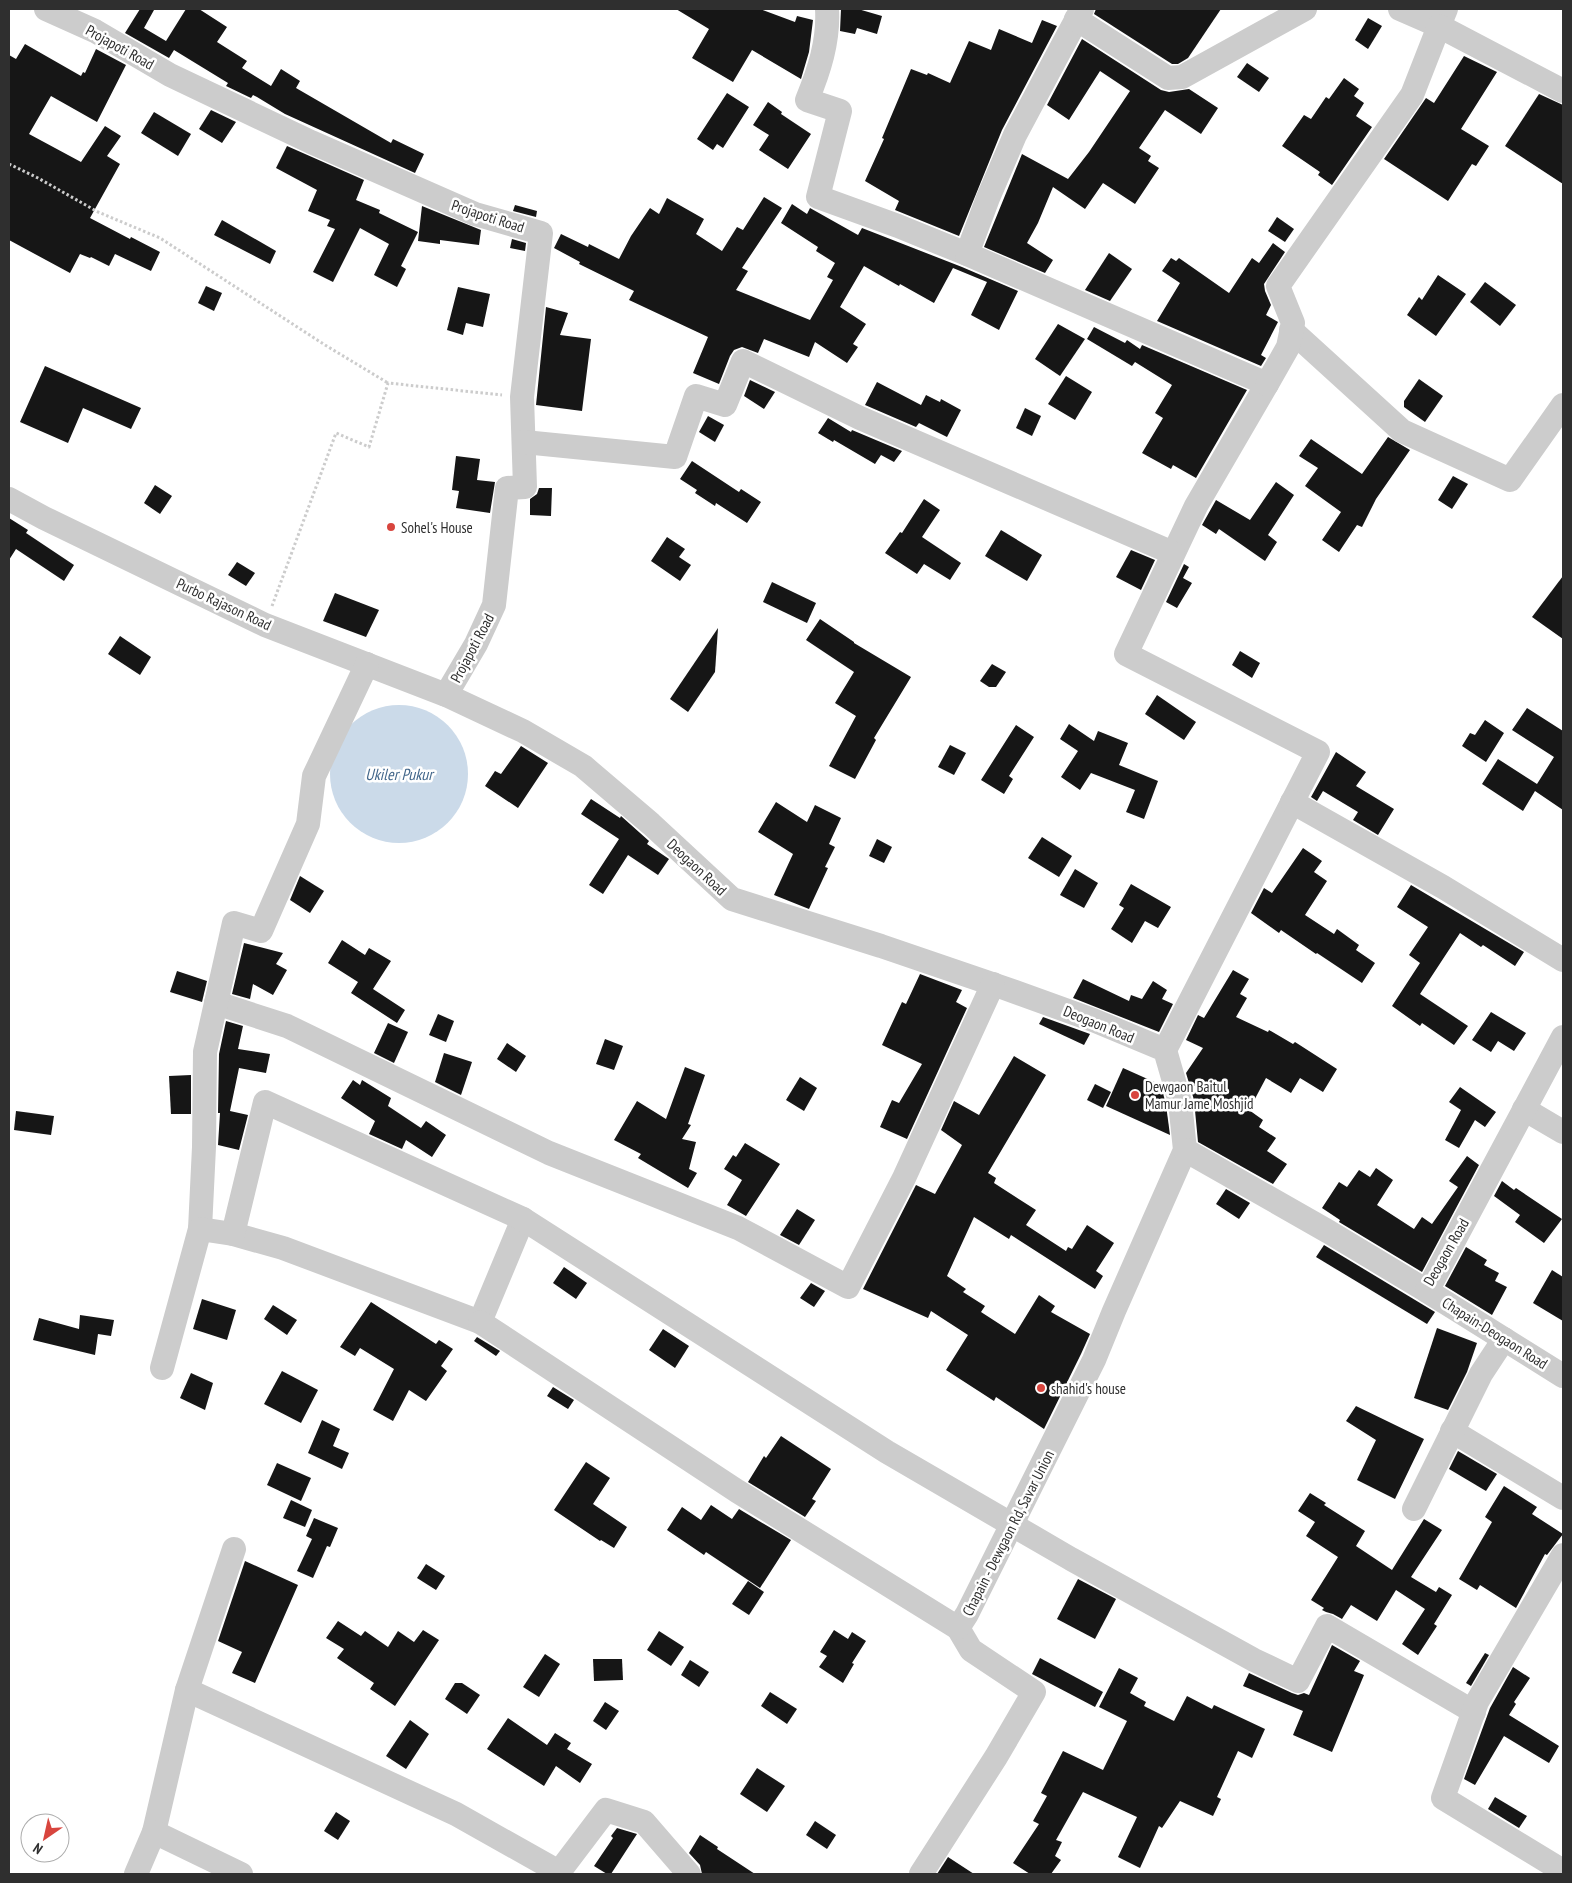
<svg xmlns="http://www.w3.org/2000/svg" width="1572" height="1883" font-family="'PT Sans Narrow',sans-serif">
	<style>
		.water { fill: #cbdae9 }
		.building { fill: #161616 }
		.lines { fill: none; stroke-linecap: round; stroke-linejoin: round }
		.path { stroke: #ccc; stroke-width: 3; stroke-dasharray: 2.5 2.5; stroke-linecap: butt }
		.street { stroke: #ccc; stroke-width: 24 }
		.poi-dot { fill: #d8453e; stroke: #fff; stroke-width: 2 }
		.labels { text-anchor: middle; dominant-baseline: central; stroke-width: 5; stroke-linejoin: round; paint-order: stroke }
		.street-label { font-size: 15px; fill: #2f2f2f; stroke: #fff }
		.poi-label { font-size: 15px; fill: #2f2f2f; stroke: #fff; text-anchor: start }
		.water-label { font-size: 16px; font-style: italic; fill: #43678b; stroke: #fff }
	</style>
	<rect width="100%" height="100%" fill="#fff"/>
	<circle class="water" cx="399" cy="774" r="69"/>
	<g class="building">
		<path d="M140 9 154 10 144 28 166 41 186 9H199L227 27 217 42 247 61 242 68 271 86 281 69 300 81 296 88 391 143 393 139 424 154 415 173 285 114 257 97 253 95 251 98 226 86 228 83 174 50 169 58 125 33Z"/>
		<path d="M676 9H760L795 22 797 16 813 20 809 52 801 79 752 50 733 82 692 58 709 29Z"/>
		<path d="M841 9H858L882 16 877 34 857 28 855 34 840 31Z"/>
		<path d="M1096 9H1221L1188 58 1178 64H1172L1094 14Z"/>
		<path d="M1368 18 1382 26 1368 49 1355 40Z"/>
		<path d="M1042 20 1057 26 1002 130 959 236 895 210 899 201 865 181 884 139 882 138 911 69 927 75 928 73 950 83 969 41 991 50 999 29 1032 43Z"/>
		<path d="M1082 39 1161 90 1169 92 1189 89 1218 108 1201 134 1165 110 1139 148 1151 156 1148 161 1159 168 1135 204 1103 183 1085 209 1053 187 1038 223 1027 243 1053 260 1045 273 984 247 1022 154 1068 179 1089 152 1130 91 1100 71 1069 120 1047 105Z"/>
		<path d="M25 44 81 76 83 72 85 73 96 49 126 65 97 122 51 96 29 134 81 162 105 126 121 136 107 156 120 164 90 218 130 239 131 237 160 252 151 271 115 254 109 266 91 257 90 258 80 254 70 273 9 240V55L16 59Z"/>
		<path d="M1464 56 1497 72 1461 129 1489 146 1476 166 1472 164 1448 201 1384 159 1426 98 1434 103Z"/>
		<path d="M1247 63 1269 78 1259 92 1237 77Z"/>
		<path d="M1344 78 1359 89 1354 96 1364 103 1356 116 1372 127 1332 185 1318 175 1320 172 1282 146 1304 115 1311 119 1326 97 1329 99Z"/>
		<path d="M727 93 749 107 723 148 717 144 713 150 697 139Z"/>
		<path d="M1539 94 1563 105V184L1505 146Z"/>
		<path d="M768 102 782 112 781 114 811 134 788 169 759 150 769 135 753 125Z"/>
		<path d="M211 110 236 122 222 143 199 129Z"/>
		<path d="M154 112 191 134 178 156 141 133Z"/>
		<path d="M287 146 364 180 356 200 380 210 379 213 418 232 401 266 406 269 397 287 374 275 389 244 360 228 333 282 313 272 335 229 327 226 330 220 308 211 317 190 276 168Z"/>
		<path d="M764 197 782 208 742 268 748 271 736 290 810 320 833 280 827 277 835 263 816 251 818 247 781 223 792 204 807 214 810 208 858 235 862 228 962 267 1018 291 999 330 971 315 987 282 953 268 934 303 900 284 899 286 864 266 840 307 866 324 853 344 858 347 847 363 815 342 809 357 764 339 758 353 742 347 734 350 730 356 719 384 693 373 708 337 629 300 634 291 579 264 580 262 554 248 561 234 588 247 589 244 619 259 631 236 650 208 659 214 667 198 704 219 696 234 722 251 737 227 743 230Z"/>
		<path d="M515 205 537 211 536 217 513 211Z"/>
		<path d="M422 206 481 230 479 245 440 240V244L418 241Z"/>
		<path d="M1277 217 1294 229 1285 242 1268 231Z"/>
		<path d="M222 220 276 251 270 264 214 235Z"/>
		<path d="M512 239 526 243 525 251 510 248Z"/>
		<path d="M1273 243 1285 252 1264 284 1265 291 1271 305 1266 315 1278 322 1261 355 1266 358 1261 366 1157 321 1180 283 1162 271 1171 258 1176 261 1179 258 1229 293 1252 258 1259 263Z"/>
		<path d="M1109 253 1132 269 1110 301 1085 290Z"/>
		<path d="M1438 275 1466 294 1436 336 1407 315 1419 297 1422 300Z"/>
		<path d="M1485 282 1516 305 1500 326 1470 302Z"/>
		<path d="M206 286 222 293 214 311 198 303Z"/>
		<path d="M458 287 490 294 483 327 466 323 463 335 447 330Z"/>
		<path d="M546 307 568 313 560 335 591 339 582 411 536 405Z"/>
		<path d="M1058 324 1085 339 1060 376 1035 359Z"/>
		<path d="M1094 327 1125 343 1127 340 1140 349 1142 345 1247 390 1196 478 1173 465 1171 469 1142 453 1163 418 1155 413 1172 385 1135 362 1132 366 1087 339Z"/>
		<path d="M45 366 141 408 131 429 83 408 68 443 20 422Z"/>
		<path d="M1066 376 1092 392 1075 420 1048 404Z"/>
		<path d="M1419 379 1443 396 1425 422 1404 407V401Z"/>
		<path d="M750 380 775 392 764 409 744 396Z"/>
		<path d="M877 382 921 405 926 395 940 402 941 399 961 410 947 437 919 423 916 427 865 405Z"/>
		<path d="M1025 408 1041 416 1032 436 1016 428Z"/>
		<path d="M708 416 724 425 715 442 699 432Z"/>
		<path d="M828 418 851 432 852 430 902 451 894 462 881 455 875 464 834 440 833 442 818 433Z"/>
		<path d="M1388 437 1410 450 1376 499 1362 527 1357 525 1339 552 1322 540 1341 512 1305 486 1318 468 1299 456 1311 439 1362 474Z"/>
		<path d="M456 456 480 459 477 480 495 482 490 513 456 508 459 491 452 490Z"/>
		<path d="M692 461 739 492 741 489 761 502 747 523 716 503 715 506 695 493 697 490 680 479Z"/>
		<path d="M1453 476 1468 484 1452 509 1438 500Z"/>
		<path d="M1276 482 1294 495 1268 535 1277 542 1265 561 1219 529 1216 534 1202 525 1216 500 1250 520Z"/>
		<path d="M155 485 172 496 160 514 144 503Z"/>
		<path d="M539 488H552L551 516 530 515V499L537 494Z"/>
		<path d="M924 499 940 510 922 537 961 563 950 580 924 564 917 574 885 553 900 532 902 533Z"/>
		<path d="M9 518 28 530 26 533 74 565 64 581 16 549 9 560Z"/>
		<path d="M1001 530 1042 555 1027 581 985 556Z"/>
		<path d="M667 537 685 549 679 557 691 565 680 581 651 561Z"/>
		<path d="M1131 550 1155 560 1141 590 1116 577Z"/>
		<path d="M237 562 255 573 246 586 228 575Z"/>
		<path d="M1184 564 1189 567 1183 578 1192 583 1177 608 1166 602Z"/>
		<path d="M1563 576V639L1532 617Z"/>
		<path d="M772 582 816 603 807 623 763 602Z"/>
		<path d="M335 593 379 610 366 637 323 621Z"/>
		<path d="M820 619 854 642V643L911 677 874 738 876 740 855 779 829 766 856 716 835 703 854 672 806 640Z"/>
		<path d="M718 628 715 672 688 712 670 699Z"/>
		<path d="M120 636 151 657 140 675 108 654Z"/>
		<path d="M1240 651 1260 663 1252 678 1232 665Z"/>
		<path d="M992 664 1006 672 996 687H989L980 681Z"/>
		<path d="M1157 695 1196 722 1184 740 1145 714Z"/>
		<path d="M1527 708 1563 731V810L1535 791 1523 811 1482 784 1498 759 1537 784 1554 757 1512 730Z"/>
		<path d="M1485 720 1504 733 1486 762 1462 746 1470 733 1475 735Z"/>
		<path d="M1069 724 1094 741 1098 731 1128 743 1119 765 1158 781 1144 819 1126 812 1135 790 1091 773 1080 790 1061 777 1078 751 1060 739Z"/>
		<path d="M1016 725 1034 737 1009 776 1013 779 1004 794 981 780Z"/>
		<path d="M950 745 966 753 954 775 938 767Z"/>
		<path d="M521 746 548 763 518 808 485 786 495 771 501 774Z"/>
		<path d="M1336 752 1366 772 1356 786 1394 809 1378 835 1353 820 1358 812 1323 791 1317 801 1311 797Z"/>
		<path d="M591 799 620 818 621 816 649 841 647 844 669 859 658 875 628 855 603 894 589 885 619 839 581 814Z"/>
		<path d="M776 802 807 822 815 805 841 818 829 844 835 847 825 867 828 868 809 909 774 895 793 854 758 832Z"/>
		<path d="M1042 837 1072 856 1059 877 1028 858Z"/>
		<path d="M877 839 892 847 884 863 869 856Z"/>
		<path d="M1303 848 1322 861 1314 872 1327 881 1305 915 1334 934 1337 929 1359 945 1356 950 1375 963 1362 983 1317 953 1316 954 1281 930 1279 933 1251 913 1264 888 1272 893Z"/>
		<path d="M1075 869 1098 883 1084 908 1060 895Z"/>
		<path d="M300 876 324 891 310 913 290 900Z"/>
		<path d="M1131 884 1171 907 1158 928 1145 921 1132 943 1111 929 1124 908 1119 905Z"/>
		<path d="M1411 885 1524 952 1515 966 1483 945 1481 947 1460 933 1420 994 1468 1026 1454 1045 1422 1023 1420 1026 1392 1006 1420 963 1409 955 1428 927 1397 907Z"/>
		<path d="M342 940 365 955 369 948 391 961 373 989 405 1010 397 1023 351 993 358 982 328 963Z"/>
		<path d="M244 943 283 953 276 964 287 970 273 995 253 984 250 999 232 994Z"/>
		<path d="M1233 970 1249 979 1240 994 1247 998 1236 1017 1268 1032 1269 1030 1293 1044 1295 1042 1337 1069 1323 1092 1300 1078 1291 1093 1266 1078 1249 1110 1263 1120 1259 1127 1276 1138 1267 1151 1287 1164 1273 1184 1198 1142 1194 1100 1186 1073 1203 1048 1186 1040 1198 1015 1204 1018Z"/>
		<path d="M177 971 207 981 202 1002 170 992Z"/>
		<path d="M920 974 962 990 956 1002 967 1008 907 1139 880 1127 892 1100 899 1103 922 1064 882 1045 902 1002 906 1004Z"/>
		<path d="M1083 979 1129 1001 1131 995 1142 999 1153 981 1167 990 1162 999 1173 1004 1159 1032 1073 998Z"/>
		<path d="M1491 1012 1526 1033 1514 1051 1498 1041 1491 1052 1472 1040Z"/>
		<path d="M438 1014 454 1021 446 1042 429 1035Z"/>
		<path d="M1043 1017 1090 1034 1084 1045 1039 1024Z"/>
		<path d="M226 1021 243 1026 238 1049 270 1054 266 1073 239 1068 230 1111 248 1115 239 1150 218 1145 220 1113H218L219 1054Z"/>
		<path d="M388 1023 408 1032 394 1063 374 1053Z"/>
		<path d="M605 1039 623 1046 614 1070 596 1064Z"/>
		<path d="M507 1043 526 1056 516 1072 497 1059Z"/>
		<path d="M444 1053 472 1062 461 1095 435 1082Z"/>
		<path d="M1014 1056 1046 1075 988 1173 996 1178 994 1183 1036 1210 1026 1225 1066 1251 1068 1247 1072 1249 1087 1225 1114 1243 1096 1271 1103 1276 1095 1289 1011 1235 1009 1239 974 1217 947 1276 966 1289 963 1292 985 1306 981 1312 1015 1334 1039 1295 1055 1306 1051 1312 1090 1334 1081 1354 1044 1429 996 1397 994 1401 946 1370 968 1335 931 1311 928 1318 863 1289 916 1185 935 1194 962 1145 941 1130 954 1101 979 1115Z"/>
		<path d="M685 1067 705 1075 688 1124 691 1125 682 1139 696 1142 689 1169 697 1173 688 1188 638 1158 641 1154 614 1140 637 1101 666 1119Z"/>
		<path d="M1123 1068 1161 1085 1166 1105 1170 1135 1106 1106Z"/>
		<path d="M191 1075V1114H171L169 1076Z"/>
		<path d="M800 1077 817 1088 804 1111 786 1100Z"/>
		<path d="M353 1080 360 1085 362 1080 391 1098 388 1106 421 1128 426 1121 446 1135 432 1157 406 1140 402 1149 369 1134 375 1121 341 1098Z"/>
		<path d="M1095 1084 1111 1092 1103 1108 1087 1100Z"/>
		<path d="M1460 1087 1496 1112 1485 1127 1475 1120 1459 1148 1445 1140 1461 1110 1449 1102Z"/>
		<path d="M16 1111 54 1116 51 1135 14 1130Z"/>
		<path d="M745 1143 780 1164 746 1216 727 1205 742 1180 724 1169 733 1155 736 1157Z"/>
		<path d="M1467 1156 1479 1165 1422 1272 1339 1222 1340 1220 1322 1208 1339 1182 1347 1187 1359 1170 1370 1177 1376 1168 1393 1180 1377 1205 1414 1229 1422 1217 1432 1224 1458 1187 1449 1181Z"/>
		<path d="M1502 1181 1514 1190 1516 1188 1562 1219 1544 1243 1515 1222 1520 1215 1494 1196Z"/>
		<path d="M1226 1189 1250 1203 1239 1219 1216 1204Z"/>
		<path d="M797 1209 815 1220 799 1245 780 1235Z"/>
		<path d="M1324 1245 1435 1312 1427 1324 1316 1257Z"/>
		<path d="M1466 1247 1487 1260 1484 1265 1499 1273 1495 1281 1507 1287 1492 1315 1445 1286Z"/>
		<path d="M564 1267 587 1283 576 1299 553 1283Z"/>
		<path d="M1552 1270 1563 1277V1321L1533 1303Z"/>
		<path d="M811 1283 825 1291 814 1307 800 1298Z"/>
		<path d="M202 1299 236 1310 227 1340 193 1329Z"/>
		<path d="M371 1302 436 1344 439 1340 453 1349 441 1366 447 1371 426 1401 409 1390 393 1421 373 1410 394 1369 360 1348 355 1356 340 1347Z"/>
		<path d="M273 1305 297 1320 287 1335 264 1319Z"/>
		<path d="M80 1315 114 1320 111 1336 98 1334 95 1355 33 1340 39 1318 79 1329Z"/>
		<path d="M1437 1328 1477 1343 1467 1372 1448 1410 1414 1398Z"/>
		<path d="M663 1329 689 1346 675 1368 649 1350Z"/>
		<path d="M477 1337 500 1351 496 1356 474 1341Z"/>
		<path d="M282 1371 318 1390 301 1423 264 1404Z"/>
		<path d="M191 1373 213 1383 205 1410 180 1398Z"/>
		<path d="M553 1387 574 1400 568 1409 547 1396Z"/>
		<path d="M1356 1406 1424 1439 1395 1499 1357 1480 1376 1440 1346 1421Z"/>
		<path d="M322 1420 340 1429 333 1446 349 1453 342 1469 308 1453Z"/>
		<path d="M781 1436 831 1469 812 1499 816 1501 805 1517 748 1482 764 1456 766 1458Z"/>
		<path d="M1458 1451 1497 1474 1486 1491 1449 1469Z"/>
		<path d="M586 1462 610 1478 593 1504 627 1527 614 1548 601 1540 600 1541 554 1510Z"/>
		<path d="M277 1463 311 1478 301 1501 267 1485Z"/>
		<path d="M1504 1486 1537 1507 1532 1514 1563 1534 1547 1555 1545 1554 1516 1608 1480 1585 1477 1590 1459 1579 1492 1522 1485 1517Z"/>
		<path d="M1310 1493 1326 1503 1324 1505 1365 1531 1356 1546 1392 1570 1424 1519 1442 1530 1411 1577 1436 1592 1439 1587 1452 1595 1434 1624 1437 1626 1418 1655 1402 1644 1425 1609 1396 1590 1377 1621 1351 1605 1342 1619 1333 1614 1326 1612 1322 1610 1324 1608 1311 1600 1338 1557 1306 1536 1315 1522 1298 1511Z"/>
		<path d="M291 1500 312 1510 305 1527 283 1518Z"/>
		<path d="M711 1505 732 1519 739 1509 791 1540 760 1588 706 1552 704 1555 667 1530 682 1507 701 1520Z"/>
		<path d="M314 1518 338 1528 330 1547 327 1546 313 1578 297 1571 312 1539 306 1536Z"/>
		<path d="M245 1561 298 1585 255 1683 232 1673 242 1652 218 1641Z"/>
		<path d="M426 1564 445 1576 436 1590 417 1578Z"/>
		<path d="M1078 1579 1116 1599 1095 1639 1057 1619Z"/>
		<path d="M748 1581 764 1592 749 1615 732 1604Z"/>
		<path d="M338 1621 361 1636 365 1631 388 1647 398 1631 414 1642 423 1630 439 1640 395 1706 370 1689 374 1683 337 1658 344 1649 326 1638Z"/>
		<path d="M834 1630 848 1639 852 1632 866 1641 852 1663 854 1664 843 1683 819 1667 827 1656 820 1652Z"/>
		<path d="M659 1631 684 1647 671 1666 647 1650Z"/>
		<path d="M1332 1645 1360 1661 1354 1671 1364 1675 1332 1752 1293 1735 1303 1711 1243 1686 1249 1673 1292 1693 1298 1695 1304 1693 1309 1695Z"/>
		<path d="M1485 1653 1489 1655 1471 1686 1466 1683Z"/>
		<path d="M545 1654 560 1664 539 1697 523 1687Z"/>
		<path d="M1040 1658 1103 1692 1095 1707 1032 1674Z"/>
		<path d="M593 1659H622L623 1680 594 1681Z"/>
		<path d="M690 1660 709 1672 699 1687 681 1675Z"/>
		<path d="M1513 1667 1530 1678 1514 1702 1516 1704 1509 1715 1559 1746 1549 1763 1504 1736 1475 1785 1464 1779 1490 1708Z"/>
		<path d="M1119 1668 1138 1678 1130 1693 1146 1702 1144 1706 1174 1721 1187 1696 1212 1709 1214 1705 1265 1729 1252 1758 1238 1751 1217 1797 1221 1799 1213 1816 1180 1801 1162 1828 1159 1826 1140 1868 1118 1857 1137 1817 1083 1792 1056 1840 1062 1842 1055 1856 1061 1860 1051 1874H1030L1013 1863 1039 1824 1033 1821 1047 1796 1041 1793 1063 1751 1103 1770 1127 1721 1099 1707Z"/>
		<path d="M455 1683H462L480 1695 467 1714 445 1699Z"/>
		<path d="M770 1692 797 1709 787 1724 761 1706Z"/>
		<path d="M605 1702 619 1711 606 1730 593 1721Z"/>
		<path d="M508 1718 547 1745 555 1733 571 1743 567 1749 592 1764 580 1783 556 1766 544 1786 487 1749Z"/>
		<path d="M410 1720 429 1734 406 1769 386 1756Z"/>
		<path d="M757 1768 785 1786 767 1812 740 1794Z"/>
		<path d="M1495 1797 1527 1816 1519 1828 1488 1809Z"/>
		<path d="M336 1812 350 1821 338 1840 324 1831Z"/>
		<path d="M815 1821 836 1835 827 1849 806 1835Z"/>
		<path d="M617 1828 637 1834 611 1874H607L594 1866 613 1838 611 1836Z"/>
		<path d="M700 1835 718 1847 717 1849 755 1874H702L700 1865 689 1853Z"/>
		<path d="M948 1857 974 1874H937Z"/>
	</g>
	<g class="lines">
		<g class="path">
			<path d="M9 164 38 178 98 212 160 238 325 345 388 383"/>
			<path d="M272 606 336 433 369 447 388 383 502 395"/>
		</g>
		<g class="street">
			<path d="M46 9 95 31 170 75 311 142 475 214 541 233 522 397 525 487 507 488 494 605 476 644 446 695"/>
			<path d="M827 9C829 41 819 71 807 100L840 111 818 197 898 226 967 254"/>
			<path d="M1082 9 1015 135 988 198 967 254 1267 384 1196 506 1126 654 1318 752 1165 1050"/>
			<path d="M1400 9 1439 26 1446 9"/>
			<path d="M1076 19 1168 78 1182 77 1305 9"/>
			<path d="M1291 330 1402 431 1510 480 1563 405"/>
			<path d="M1267 384 1288 347 1293 323 1278 286 1412 95 1439 26 1563 91"/>
			<path d="M524 442 675 457 696 396 725 405 743 361 860 418 1173 553"/>
			<path d="M9 499 44 518 265 625 446 695 523 731 583 766 651 824 732 899 881 946 1004 988 1093 1020 1165 1050 1180 1102 1185 1150 1114 1311 1094 1360 967 1614 958 1628 971 1650 1034 1692 996 1757 921 1874"/>
			<path d="M1292 802 1443 887 1563 960"/>
			<path d="M216 1003 287 1026 549 1153 738 1228 848 1287 904 1178 993 984"/>
			<path d="M1524 1109 1563 1132"/>
			<path d="M1185 1150 1329 1232 1427 1291 1563 1037"/>
			<path d="M200 1229 204 1147 205 1052 234 923 261 931 308 824 314 776 367 664"/>
			<path d="M233 1234 283 1248 480 1322 523 1219"/>
			<path d="M1427 1291 1563 1376"/>
			<path d="M480 1322 737 1491 958 1628"/>
			<path d="M162 1368 200 1229 233 1234 265 1102 523 1219 887 1452 1071 1559 1254 1660 1298 1681 1327 1626 1474 1712"/>
			<path d="M1452 1431 1563 1498"/>
			<path d="M1414 1509 1481 1374 1504 1339"/>
			<path d="M1563 1555 1477 1702 1443 1798 1563 1871"/>
			<path d="M187 1690 456 1814 559 1872 606 1810 644 1822 689 1874"/>
			<path d="M154 1832 187 1690 234 1549"/>
			<path d="M136 1874 154 1832 241 1874"/>
		</g>
	</g>
	<g class="poi-dot">
		<circle cx="391" cy="527" r="5"/>
		<circle cx="1135" cy="1095" r="5"/>
		<circle cx="1041" cy="1388" r="5"/>
	</g>
	<g class="labels">
		<g class="street-label">
			<text transform="translate(120 47) rotate(29)">Projapoti Road</text>
			<text transform="translate(488 216) rotate(18)">Projapoti Road</text>
			<text transform="translate(224 604) rotate(25)">Purbo Rajason Road</text>
			<text transform="translate(472 648) rotate(-62)">Projapoti Road</text>
			<text transform="translate(697 867) rotate(43)">Deogaon Road</text>
			<text transform="translate(1099 1024) rotate(22)">Deogaon Road</text>
			<text transform="translate(1446 1252) rotate(-60)">Deogaon Road</text>
			<text transform="translate(1495 1333) rotate(32)">Chapain-Deogaon Road</text>
			<text transform="translate(1008 1533) rotate(-63)">Chapain - Dewgaon Rd, Savar Union</text>
		</g>
		<g class="poi-label">
			<text x="401" y="527">Sohel's House</text>
			<text x="1145" y="1086">Dewgaon Baitul<tspan x="1145" dy="17">Mamur Jame Moshjid</tspan></text>
			<text x="1051" y="1388">shahid's house</text>
		</g>
		<g class="water-label">
			<text x="399" y="774">Ukiler Pukur</text>
		</g>
	</g>
	<rect width="1572" height="1883" fill="none" stroke="#2f2f2f" stroke-width="20"/>
	<g transform="translate(45 1838) rotate(214)"><circle r="24" fill="#ffffff" stroke="#acacac"/>
	<path d="M0-4L9 19L0 12L-9 19Z" fill="#d8453e"/>
	<text y="-8" font-size="14" font-weight="bold" text-anchor="middle" fill="#2f2f2f">N</text>
	</g>
</svg>
